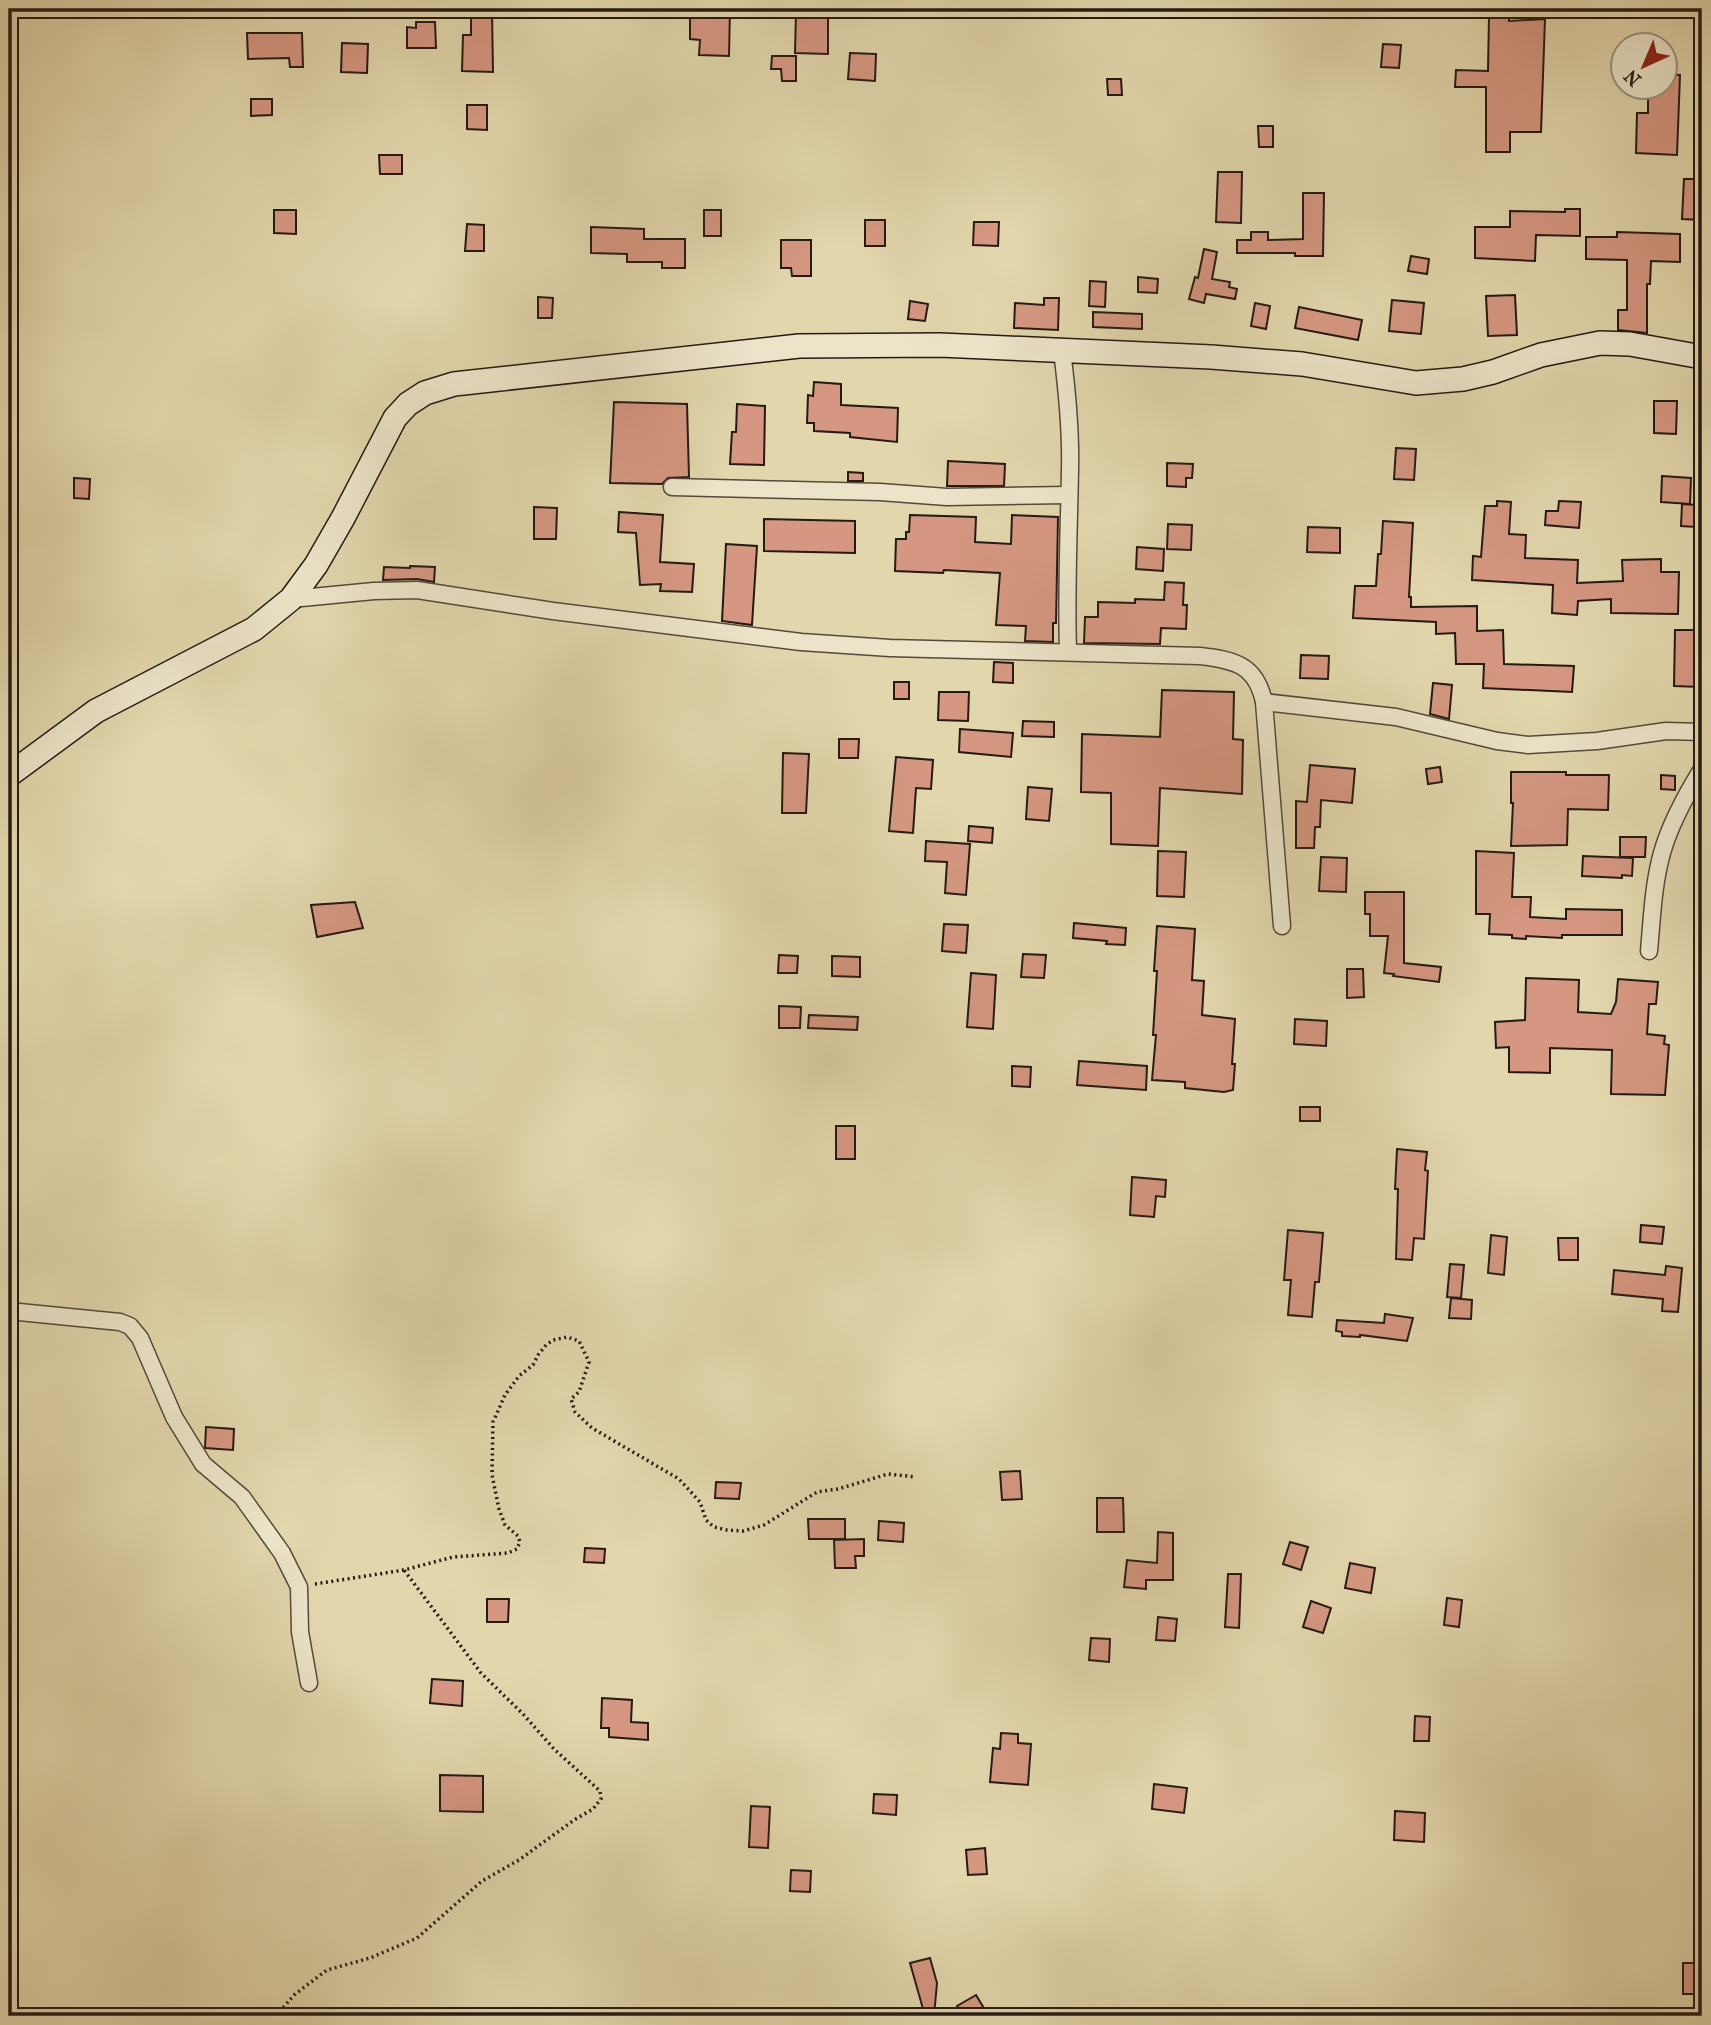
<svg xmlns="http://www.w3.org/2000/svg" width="1711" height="2025" font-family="'IM FELL French Canon',serif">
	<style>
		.building { fill: #d59781; stroke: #251a14; stroke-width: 2 }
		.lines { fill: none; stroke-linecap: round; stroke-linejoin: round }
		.street-casing { stroke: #54493a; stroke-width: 19 }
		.secondary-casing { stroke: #251a14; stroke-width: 26 }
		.path { stroke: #251a14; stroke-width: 3.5; stroke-dasharray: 2 3.5; stroke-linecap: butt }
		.street { stroke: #ece4c9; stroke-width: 16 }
		.secondary { stroke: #ece4c9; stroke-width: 23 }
	</style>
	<rect width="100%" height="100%" fill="#e2d6ac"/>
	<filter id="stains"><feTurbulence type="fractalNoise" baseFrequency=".00286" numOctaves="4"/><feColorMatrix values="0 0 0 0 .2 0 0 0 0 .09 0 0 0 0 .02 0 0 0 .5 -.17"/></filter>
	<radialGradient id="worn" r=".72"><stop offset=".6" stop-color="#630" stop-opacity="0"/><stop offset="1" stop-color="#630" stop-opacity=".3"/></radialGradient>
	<g class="building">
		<path d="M690 9H730L729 56 699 55 700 40 690 39Z"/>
		<path d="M813 9H828V54L795 53 796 11H813Z"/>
		<path d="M471 11H492L493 72 462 71 463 35H471Z"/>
		<path d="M1489 16H1509V21L1545 19 1541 132H1510V152H1486V87H1455L1456 70 1488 71Z"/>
		<path d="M416 22H435L436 48H407V27L416 28Z"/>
		<path d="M247 33H302L303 67H290L289 58 248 59Z"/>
		<path d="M342 43 368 44 367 73 341 72Z"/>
		<path d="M1383 44 1401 45 1399 68 1381 67Z"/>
		<path d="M850 53 876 54 875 81 848 79Z"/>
		<path d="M772 56H796V81H782L781 69H771Z"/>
		<path d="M1665 74 1680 75 1677 155 1636 153 1637 113H1648V88H1665Z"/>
		<path d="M1107 79H1121L1122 95H1108Z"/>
		<path d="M251 99H272V115L251 116Z"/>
		<path d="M467 105H487V130L467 129Z"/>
		<path d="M1258 126H1273V147H1259Z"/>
		<path d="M379 155H402V174H380Z"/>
		<path d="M1218 172H1242L1241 223 1216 222Z"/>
		<path d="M1684 179H1701L1702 220 1682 219Z"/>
		<path d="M1303 193H1324L1323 256H1295V253H1237V240H1251V232H1268V240L1303 239Z"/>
		<path d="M1565 209H1580V236L1536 235 1535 261 1475 258V227H1510V211L1565 212Z"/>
		<path d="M274 210H296V234L274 233Z"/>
		<rect x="704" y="210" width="17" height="26"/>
		<rect x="865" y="220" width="20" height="26"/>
		<path d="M974 222H999L998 246 973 245Z"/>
		<path d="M467 224 484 225V251H465Z"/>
		<path d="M591 227 644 229V239H685V268H662V262H627V254L591 253Z"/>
		<path d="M1617 232 1680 234V262L1651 261 1650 284H1647V333L1618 330V310H1627V260L1586 259V237H1617Z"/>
		<path d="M781 240H811V276H792L791 268H781Z"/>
		<path d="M1204 249 1217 252 1212 279 1230 282 1229 287 1237 289 1235 299 1206 294 1204 303 1189 299 1195 277 1198 278Z"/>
		<path d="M1411 256 1429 259 1427 274 1408 271Z"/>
		<path d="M1138 277 1158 279 1157 293 1138 292Z"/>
		<path d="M1090 281 1106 282 1105 307 1089 306Z"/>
		<path d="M1515 295 1517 335 1488 336 1486 296Z"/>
		<path d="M538 297 553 298 552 318H538Z"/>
		<path d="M1044 298H1059L1058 330 1014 328 1015 303 1044 305Z"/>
		<path d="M1392 300 1424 303 1421 334 1389 331Z"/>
		<path d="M910 301 928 304 925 321 908 319Z"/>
		<path d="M1255 303 1270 306 1266 329 1251 326Z"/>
		<path d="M1299 307 1362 320 1358 340 1295 328Z"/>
		<path d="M1093 312 1142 314V329L1093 327Z"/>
		<path d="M814 382 841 384V405L898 408 897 442 850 437V433L814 431V423H807L808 395 813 396Z"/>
		<path d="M1654 401H1677L1676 434 1654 433Z"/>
		<path d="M614 402 687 404 689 477 668 478 662 484 610 483Z"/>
		<path d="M737 404 765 406 764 465 730 464 732 432H736Z"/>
		<path d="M1396 448 1416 449 1414 480 1394 479Z"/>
		<path d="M948 461 1005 464 1004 486H947Z"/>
		<path d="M1167 463 1193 464 1192 478H1186V487L1167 486Z"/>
		<path d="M848 472 863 473V481H848Z"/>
		<path d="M1662 476 1691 478 1690 504 1661 502Z"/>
		<path d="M74 478 90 479 89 499 74 498Z"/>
		<path d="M1497 501 1511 502 1509 534 1526 535 1525 558 1578 560 1577 583 1623 581 1622 560 1661 559V572H1679L1678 614 1611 613V599L1578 601 1577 615 1552 613 1553 585 1472 580 1473 556 1481 557 1485 506H1497Z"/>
		<path d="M1559 501 1581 502 1579 528 1545 525 1546 511H1558Z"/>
		<path d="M1682 504 1697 505 1696 527 1681 526Z"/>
		<path d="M534 507 557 508 556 539H534Z"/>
		<path d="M619 512 663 515 660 562 694 564 692 592 660 591 661 584 640 585 636 533 618 532Z"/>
		<path d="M910 515 976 517 975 542 1011 544 1012 515 1058 517 1056 623H1053V642L1025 641 1026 626 996 625 1000 573 944 570 943 573 895 571 896 539H906V532H909Z"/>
		<path d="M764 519 855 521V553L764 551Z"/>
		<path d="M1383 521 1413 523 1409 597H1411V607L1477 606V631L1503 630 1504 664 1574 666 1572 692 1483 688 1484 664H1456L1455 633 1436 634V622L1353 618 1355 586H1376L1378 554H1381Z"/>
		<path d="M1168 524 1192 525 1191 550 1167 549Z"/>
		<path d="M1308 527 1340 528V553L1307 552Z"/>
		<path d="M726 544 757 546 752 625 722 621Z"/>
		<path d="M1137 547 1164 549 1163 571 1136 569Z"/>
		<path d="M410 566 435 567 434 582 417 579 383 580 384 567 410 568Z"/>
		<path d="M1165 582 1184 583 1183 605H1187L1186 629 1161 628 1160 644 1084 643 1085 617H1098V602L1135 603V599L1164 600Z"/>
		<path d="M1675 630H1702L1701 687 1674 686Z"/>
		<path d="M1301 655 1329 656 1328 679 1300 678Z"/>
		<path d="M994 662 1013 663V683L993 682Z"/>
		<rect x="894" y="682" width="15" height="17"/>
		<path d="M1433 683 1452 685 1449 719 1430 714Z"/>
		<path d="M1162 690 1234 692 1233 739 1243 740 1242 794 1160 788 1158 846 1111 844V793L1081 792 1082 734 1160 737Z"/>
		<path d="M939 692H969L968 721 938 720Z"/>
		<path d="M1023 721 1054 722V737L1022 736Z"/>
		<path d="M960 729 1013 733 1011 757 959 752Z"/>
		<path d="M839 739H859L858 758H839Z"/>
		<path d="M783 753 809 754 806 813H782Z"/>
		<path d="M896 757 933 760 931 789 916 788 913 833 889 831Z"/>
		<path d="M1310 765 1355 769 1352 803 1321 800 1320 827H1315L1314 848H1296V801L1307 802Z"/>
		<path d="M1440 767 1442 782 1428 784 1426 769Z"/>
		<path d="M1511 772H1566V775H1609L1608 810 1568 809 1567 845 1511 846 1513 803H1511Z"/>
		<path d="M1661 775 1675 776V790L1661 789Z"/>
		<path d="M1028 787 1052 789 1049 821 1026 819Z"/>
		<path d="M969 826 993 828 992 843 968 841Z"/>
		<path d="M1620 837H1646L1645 857H1620Z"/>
		<path d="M926 841 970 844 966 895 945 893 947 862 925 861Z"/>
		<path d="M1158 851 1186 852 1184 897 1157 896Z"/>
		<path d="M1476 851 1514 853 1512 897H1531L1530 917 1566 919V909L1622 910V935H1562V938L1526 936V939L1512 938V935L1489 934 1490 914H1476Z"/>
		<path d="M1583 856 1633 858 1632 876 1622 875V878L1582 876Z"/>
		<path d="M1321 857 1347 858 1346 892 1319 891Z"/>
		<path d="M1365 892H1404V963L1441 967 1439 982 1393 976 1394 974 1384 973 1388 936H1370V914H1365Z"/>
		<path d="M355 902 363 928 317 937 311 905Z"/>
		<path d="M1074 923 1126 928 1125 945 1106 944 1107 941 1073 938Z"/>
		<path d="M944 924 968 925 966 953 942 951Z"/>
		<path d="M1157 926 1195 929 1192 980 1204 981 1202 1015 1235 1019 1232 1064H1235L1233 1090 1224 1092 1185 1088V1082L1152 1080 1156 1035H1153L1157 971H1154Z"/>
		<path d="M1023 954 1046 955 1044 978 1021 977Z"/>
		<path d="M779 955 798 956 797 973H778Z"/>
		<path d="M832 956 860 957V977L832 976Z"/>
		<path d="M1347 969H1363L1364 997 1347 998Z"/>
		<path d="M971 973 996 975 993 1029 967 1027Z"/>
		<path d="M1526 978 1579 980 1578 1012 1611 1014 1616 1002 1618 979 1658 982 1656 1004H1649L1647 1034 1665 1036 1664 1044 1669 1045 1665 1095 1611 1094 1612 1050 1550 1048V1073L1509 1072V1047L1496 1048 1495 1022 1525 1020Z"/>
		<path d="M779 1006 801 1007 800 1028H779Z"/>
		<path d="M809 1015 858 1017 857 1030 808 1028Z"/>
		<path d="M1295 1019 1327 1021 1326 1046 1294 1044Z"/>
		<path d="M1079 1061 1147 1066 1146 1090 1077 1085Z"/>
		<path d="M1012 1066 1031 1067 1030 1087 1012 1086Z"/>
		<rect x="1300" y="1107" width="20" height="14"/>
		<rect x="836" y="1126" width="19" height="33"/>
		<path d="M1397 1149 1427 1152 1425 1170 1428 1171 1424 1239 1414 1238 1412 1260 1396 1259 1398 1189H1395Z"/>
		<path d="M1132 1177 1166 1180 1165 1197 1156 1196 1154 1217 1130 1215Z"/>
		<path d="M1641 1225 1664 1227 1662 1244 1640 1242Z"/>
		<path d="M1288 1230 1323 1233 1319 1282H1315L1312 1317 1288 1315 1291 1280H1284Z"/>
		<path d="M1491 1235 1507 1237 1504 1275 1488 1273Z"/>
		<path d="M1558 1238H1578V1260H1559Z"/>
		<path d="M1450 1264 1464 1265 1461 1298 1447 1297Z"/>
		<path d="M1666 1266 1682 1268 1678 1312 1662 1311 1663 1299 1612 1294 1614 1270 1665 1275Z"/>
		<path d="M1451 1298 1472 1300 1471 1319 1449 1318Z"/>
		<path d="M1385 1314 1413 1318 1407 1341 1360 1335V1337L1342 1336V1332L1336 1331 1337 1320 1384 1323Z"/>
		<path d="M206 1427 234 1429 233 1450 205 1448Z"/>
		<path d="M1020 1471 1022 1499 1002 1500 1000 1472Z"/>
		<path d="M716 1482 741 1483 739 1499 715 1498Z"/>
		<path d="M1097 1498H1123L1124 1532H1097Z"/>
		<path d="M808 1519H845V1539H809Z"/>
		<path d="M879 1521 904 1523 903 1542 878 1540Z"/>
		<path d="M1158 1532 1173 1533V1580H1146V1589L1124 1587 1127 1560 1157 1563Z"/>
		<path d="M864 1539V1556H855L856 1568H835L834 1540Z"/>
		<path d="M1290 1542 1308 1547 1301 1570 1283 1564Z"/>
		<path d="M585 1548 605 1549 604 1563 584 1562Z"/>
		<path d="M1350 1563 1375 1568 1371 1593 1345 1588Z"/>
		<path d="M1228 1574H1241L1239 1628 1225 1627Z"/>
		<path d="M1447 1598 1462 1600 1459 1627 1444 1625Z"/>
		<path d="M487 1599H509L508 1622H487Z"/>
		<path d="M1311 1601 1331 1608 1323 1633 1303 1627Z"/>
		<path d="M1158 1617 1177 1619 1175 1641 1156 1640Z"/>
		<path d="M1091 1638 1110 1639 1109 1662 1089 1660Z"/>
		<path d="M432 1679 463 1681 462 1706 430 1703Z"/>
		<path d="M602 1698 632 1700 631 1722 648 1723V1740L609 1737V1728H601Z"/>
		<path d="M1415 1716 1430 1717 1429 1741H1414Z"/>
		<path d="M1001 1733 1018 1734V1743L1031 1744 1028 1785 990 1782 993 1748 1000 1749Z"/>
		<path d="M440 1775 483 1776V1812L440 1811Z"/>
		<path d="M1154 1784 1187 1788 1184 1813 1152 1809Z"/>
		<path d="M874 1794 897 1795 896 1815 873 1813Z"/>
		<path d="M751 1806 770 1807 768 1848 749 1847Z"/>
		<path d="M1395 1811 1425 1813 1424 1842 1394 1840Z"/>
		<path d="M985 1848 987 1874 968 1875 966 1850Z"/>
		<path d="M791 1870 811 1871 810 1892 790 1891Z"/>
		<path d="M930 1958 937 1983 934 2016H925L910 1963Z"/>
		<rect x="1683" y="1963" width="19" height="31"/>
		<path d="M976 1995 985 2010 975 2016H963L957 2006Z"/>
	</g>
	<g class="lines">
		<g class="street-casing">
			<g id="street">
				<path d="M1062 351C1067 390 1071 429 1070 469 1069 530 1066 590 1068 651"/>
				<path d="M672 487 880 492 947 497 1069 495"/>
				<path d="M291 599 374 591 417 590 553 611 801 642 890 648 1200 656C1235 660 1256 665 1264 702L1282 926"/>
				<path d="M1264 702 1396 717 1497 741 1528 745 1597 741 1666 731 1702 732"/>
				<path d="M1649 951C1652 919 1653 885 1662 853 1670 824 1686 795 1702 769"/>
				<path d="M9 1311 120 1322 130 1326 140 1338 174 1417 203 1464 242 1497 282 1553 299 1587 300 1632 309 1683"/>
			</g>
		</g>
		<g class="secondary-casing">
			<path id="secondary" d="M9 775 96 711 254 629 291 599 316 565 343 518 395 418 408 404 425 393 454 384 799 346 940 345 1211 357 1302 364 1416 383 1463 379 1493 372 1541 355 1600 343 1630 344 1702 357"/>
		</g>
		<g class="path">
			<path d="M315 1584 404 1570 453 1557 508 1553 517 1549 520 1542 518 1536 505 1525 499 1509 492 1475 493 1422 505 1395 519 1376 533 1365 538 1355 546 1345 553 1340 567 1337 579 1341 589 1362 579 1392 571 1399 575 1412 592 1428 679 1479 700 1502 706 1520 714 1527 727 1530 743 1531 764 1525 817 1492 838 1489 888 1474 916 1477"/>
			<path d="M276 2016 294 1995 327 1970 370 1958 417 1938 482 1881 519 1860 574 1820 593 1809 601 1799 600 1791 554 1749 523 1714 481 1673 404 1570"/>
		</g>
		<use href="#street" class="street"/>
		<use href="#secondary" class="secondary"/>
	</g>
	<rect width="1711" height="2025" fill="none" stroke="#e2d6ac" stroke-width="35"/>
	<rect x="10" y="10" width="1690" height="2004" fill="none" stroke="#251a14" stroke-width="3.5"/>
	<rect x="18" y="18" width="1676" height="1990" fill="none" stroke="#251a14" stroke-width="2"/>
	<g transform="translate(1644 66) rotate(224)"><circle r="33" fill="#ece4c9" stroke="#9c9381" stroke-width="2"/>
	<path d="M0-5L12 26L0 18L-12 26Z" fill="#8f2418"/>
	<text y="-10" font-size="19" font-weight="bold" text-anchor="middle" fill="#251a14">N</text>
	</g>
	<rect width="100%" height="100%" filter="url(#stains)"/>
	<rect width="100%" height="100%" fill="url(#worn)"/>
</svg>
